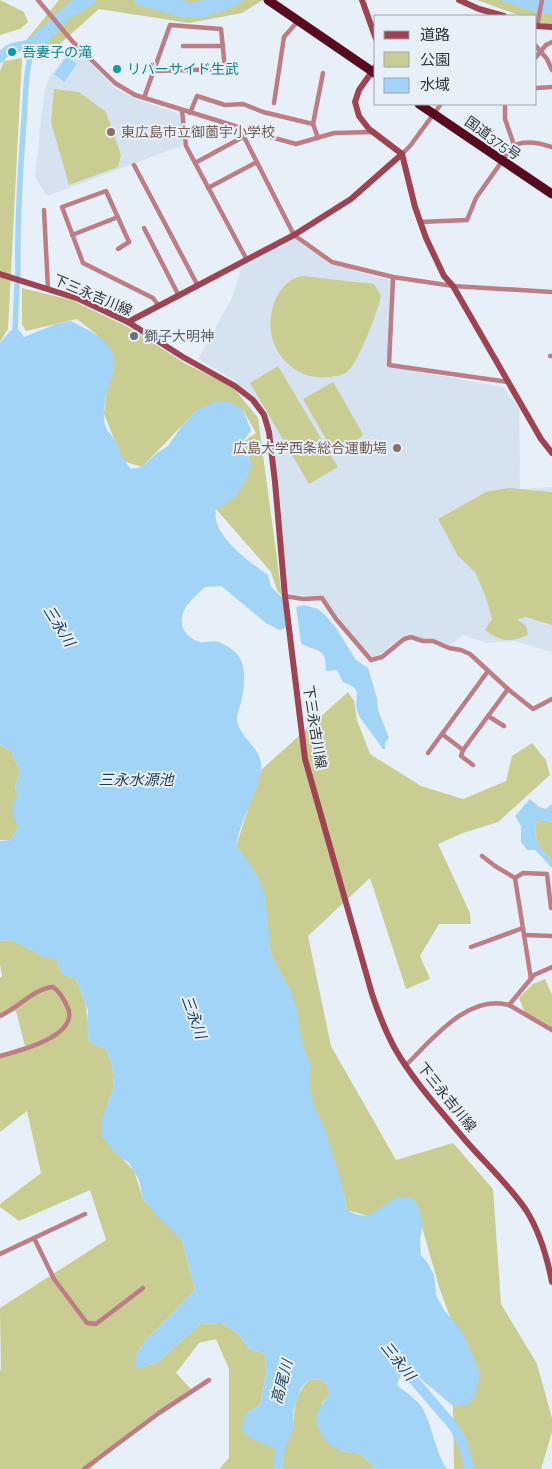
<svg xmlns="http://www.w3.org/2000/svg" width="552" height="1469" font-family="Raleway,'Noto Sans JP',sans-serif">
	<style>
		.built { fill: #d5e3f1 }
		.green { fill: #c9cd92 }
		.water { fill: #a2d4f8 }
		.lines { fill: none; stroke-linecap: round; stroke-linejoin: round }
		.canal { stroke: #a2d4f8; stroke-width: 5.5 }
		.river { stroke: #a2d4f8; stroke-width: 10 }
		.street { stroke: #be7d84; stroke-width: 4.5 }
		.secondary { stroke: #9f4352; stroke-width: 6 }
		.highway { stroke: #580a1f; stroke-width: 9 }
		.culture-dot { fill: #0f9aa8; stroke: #e7f0f8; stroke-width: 2 }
		.education-dot { fill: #8d6e63; stroke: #e7f0f8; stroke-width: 2 }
		.worship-dot { fill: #6b7280; stroke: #e7f0f8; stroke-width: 2 }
		.labels { text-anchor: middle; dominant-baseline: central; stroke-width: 4; stroke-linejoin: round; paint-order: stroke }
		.culture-label { font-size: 14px; fill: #0d838f; stroke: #e7f0f8; text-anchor: start }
		.education-label { font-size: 14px; fill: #785e54; stroke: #e7f0f8; text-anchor: start }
		.street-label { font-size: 14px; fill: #313538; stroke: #e7f0f8 }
		.worship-label { font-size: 14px; fill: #5b616d; stroke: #e7f0f8; text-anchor: start }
		.water-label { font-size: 15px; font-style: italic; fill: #193e56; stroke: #e7f0f8 }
	</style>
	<rect width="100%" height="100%" fill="#e7f0f8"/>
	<g class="built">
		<path d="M73 45 115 88 136 99 180 114 184 145 47 196 35 177 41 119 45 89 51 75Z"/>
		<path d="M295 239 330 264 390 280 388 366 503 387 519 408 520 489 552 487V652L514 641 487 643 463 635 449 646 435 639H423L410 634 402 637 379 655 371 657 337 618 323 597 304 596 288 593 275 463 257 400 232 379 198 359 232 298 241 268Z"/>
	</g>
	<g class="green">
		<path d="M0 0 24 12 28 22 20 29 0 35Z"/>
		<path d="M59 0H263L242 13 189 23 99 9 42 60 24 43Z"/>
		<path d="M477 0H552V25L536 22V16H521Z"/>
		<path d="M22 58 8 329 0 342V71L4 61Z"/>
		<path d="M54 89 79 92 106 112 121 155 118 167 69 185 51 122Z"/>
		<path d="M302 276 374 284 381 296C378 311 358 364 347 372 342 376 335 376 329 377 292 382 263 346 272 311 273 305 275 299 279 293 285 284 291 278 302 276Z"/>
		<path d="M22 288 71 300 126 326 186 364 233 387 258 418 282 596 277 590 271 572 216 509 250 461 243 442 256 433 243 410 198 409 142 467 123 461 104 414 106 395 97 335 77 319 26 331 22 324Z"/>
		<path d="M278 366 338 467 309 484 250 383Z"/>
		<path d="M333 382 363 434 361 437 334 453 303 399Z"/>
		<path d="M509 488 552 492V625L526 617 517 619 526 626 528 635C510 643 501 642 485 630L492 619 485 595 475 572 458 556 438 519 486 492Z"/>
		<path d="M348 692 354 701 357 720 370 754 421 786 463 799 506 781 512 756 532 743 546 760 550 775 498 822 463 833 438 844 470 913 471 924H439L420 956 430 979 406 989 370 878 308 936 331 1046 396 1160 453 1143 493 1189 501 1304 537 1364 552 1418V1432L541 1469H454L453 1406 468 1404 456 1333 439 1287 415 1202 368 1216 347 1210 344 1195 298 1071 271 954 261 885 236 846 261 770Z"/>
		<path d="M0 745 12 752 20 772 15 787 18 794 19 826 11 840H0Z"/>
		<path d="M540 820 552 822V860C540 850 533 838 536 823Z"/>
		<path d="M12 940 39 954 56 959 62 974 76 979 86 1005 89 1042 105 1048 112 1064 114 1087 107 1105 102 1136 134 1171 143 1199 182 1240 195 1290 147 1339 136 1354V1366L143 1367 158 1362 200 1324 221 1323 238 1333 249 1349 265 1354 266 1375 260 1405 246 1413 294 1427C293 1409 296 1393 309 1380L321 1379 327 1385 330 1394 322 1403 342 1451 360 1454 377 1469H219L229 1458V1369L216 1339 199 1343 176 1373 191 1389 126 1436 90 1469H0V1371L1 1370 0 1308 106 1240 90 1190 19 1221 0 1207V1204L41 1173 27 1111 0 1132V1054L25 1046 16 1011 0 1014V978L2 976 0 965V941Z"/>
		<path d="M545 979 552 995V1032L525 1013 519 998 533 984Z"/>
	</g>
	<g class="water">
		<path d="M72 0H88L39 51 24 43Z"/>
		<path d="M137 0H183L189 3 204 0H244C234 7 224 12 211 14 194 18 155 5 137 0Z"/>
		<path d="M499 0H552V14L535 12Z"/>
		<path d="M67 56 77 64 64 82 54 74Z"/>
		<path d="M71 321C85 329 107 337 113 354 118 367 109 383 106 395 104 406 102 420 107 430 110 434 114 438 116 442 120 453 123 460 131 469L142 467 157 453 168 446 182 426 198 409 218 401 230 402 243 410 251 430 243 442 244 448 252 465C242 488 240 498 216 509 210 534 249 562 268 575L271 587 283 598 286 628 279 630 266 623 221 586 205 587C195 597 179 609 182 624 183 633 192 640 200 642 206 643 213 640 219 642 223 644 231 648 235 652 249 665 244 689 240 706 239 710 236 716 237 721 241 740 264 749 261 770 257 797 240 820 236 846L249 862 259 879 265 895 271 954 292 993 298 1013 299 1027 305 1052 311 1065 309 1084 314 1107 323 1124 341 1180 347 1210C372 1224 375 1208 396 1198 401 1196 407 1197 412 1197L419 1208 423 1223 420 1240 421 1255 427 1262 434 1275 436 1295 444 1310 463 1333 480 1373 475 1397 468 1405 453 1406 415 1374 405 1363 397 1385C404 1391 415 1398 421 1406 433 1425 435 1453 447 1469H377L360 1454 341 1451 330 1445 321 1434 317 1425 316 1414 329 1394 327 1385 321 1379 309 1380 301 1388 293 1411 294 1427 287 1445 275 1449 250 1438 241 1429 246 1413 260 1405 266 1375 265 1354 249 1349 238 1333 221 1323 200 1324 158 1362 143 1367H136V1354L147 1339 195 1290 182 1240 157 1216 143 1199 139 1180 129 1163 114 1152 102 1136 101 1120 114 1087 112 1064 105 1048 89 1042 87 1026 88 1010 76 979 62 974 56 959 43 957 12 940 0 941V841L11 840 19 826 15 821 12 806 18 794 15 787 20 772 12 752 0 745V343L10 331 19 330 24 337 56 324Z"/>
		<path d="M304 605 318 609 326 616 336 628 356 660 368 668 377 698 378 710 389 738 385 743V749H383L359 716 356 707 357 692 354 687 343 682 337 670 326 671C325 667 326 663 325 659 322 647 309 650 301 643L296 607Z"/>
		<path d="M530 799 539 807 546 809 552 804V822L540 820 536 823C533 838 540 850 552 860V868L535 850H527L521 842V826L515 816Z"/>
	</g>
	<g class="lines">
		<g class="canal">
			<path d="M18 275C17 223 20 172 24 120 26 95 25 69 34 44"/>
			<path d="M15 331 17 285"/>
		</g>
		<g class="river">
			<path d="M139 0 183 13 206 12"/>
			<path d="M73 11 91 0"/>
			<path d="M0 58C14 40 28 50 37 41"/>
			<path d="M395 1358 454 1427 462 1442 470 1469"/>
			<path d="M277 1435 280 1448 278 1469"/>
		</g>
		<g class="street">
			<path d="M38 0 72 41 115 83 135 95 235 126 240 129 294 235 332 262 393 277 453 286 552 292"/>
			<path d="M537 26 542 0"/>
			<path d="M183 46H223"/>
			<path d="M536 46 547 59 552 70"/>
			<path d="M536 57 546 45 552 42"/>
			<path d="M536 88 552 87"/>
			<path d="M144 98 170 25 221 29 225 69 154 71"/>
			<path d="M274 103 284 37 298 21"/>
			<path d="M505 104V119L514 145"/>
			<path d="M182 111 186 146 247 260"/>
			<path d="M190 113 197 96 225 105 243 104 263 112 313 124 318 138"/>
			<path d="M313 124 323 73"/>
			<path d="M240 129H242L296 144 334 133 373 132"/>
			<path d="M402 154 410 146 441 104"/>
			<path d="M195 163 243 137"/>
			<path d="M134 165 198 286"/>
			<path d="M208 188 257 162"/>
			<path d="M44 210 48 289"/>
			<path d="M420 222 467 220 476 198 512 147C523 139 540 143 552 147"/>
			<path d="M144 228 179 296"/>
			<path d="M72 235 118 217"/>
			<path d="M118 249 129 242 106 191 62 207 83 263 153 298 159 306"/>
			<path d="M393 277 389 365 508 382"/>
			<path d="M550 356H552"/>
			<path d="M285 596 303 599 322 598 336 619 371 660 382 657 404 639 411 637 423 641H433L449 648 461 650 470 654 509 690 533 709 552 699"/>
			<path d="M488 671 442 734 463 750 508 689"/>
			<path d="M488 716 504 726"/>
			<path d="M463 750 461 756 473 765"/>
			<path d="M428 753 442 734"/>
			<path d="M482 856 495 866 515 878"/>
			<path d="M524 935 552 936"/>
			<path d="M471 947 523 928"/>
			<path d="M531 979 515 878 523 873 547 874 551 908H552"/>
			<path d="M509 1005 534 975 552 967"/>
			<path d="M0 1016C18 1008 35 988 53 987 60 992 63 998 67 1006 82 1035 20 1051 0 1056"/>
			<path d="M406 1065C432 1040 467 994 509 1005L552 1030"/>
			<path d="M34 1238 54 1279 87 1323 96 1324 143 1288"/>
			<path d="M0 1254 85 1214"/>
			<path d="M84 1469 159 1413 209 1380"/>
		</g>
		<g class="secondary">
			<path d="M362 0 376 39"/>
			<path d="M459 0 479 9 504 16"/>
			<path d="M536 26 552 27"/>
			<path d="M376 66 359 90 355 102 359 116 369 129 402 154 415 207 426 238 444 276 453 286 541 439 552 453"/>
			<path d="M0 274 79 299 128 322 183 357 235 386 253 400 264 415 269 432 275 482 285 596 305 759 372 994C378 1012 385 1030 394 1047 413 1081 441 1111 466 1141 486 1164 509 1185 526 1210 540 1232 547 1257 552 1282"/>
			<path d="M128 322 294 235 351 199 402 154"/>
		</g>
		<g class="highway">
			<path d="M268 0 376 74"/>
			<path d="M419 104 552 194"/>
		</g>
	</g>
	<g class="culture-dot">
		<circle cx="12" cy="52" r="5"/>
		<circle cx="117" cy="69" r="5"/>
	</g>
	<g class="education-dot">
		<circle cx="111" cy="132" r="5"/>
		<circle cx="397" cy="448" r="5"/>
	</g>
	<circle class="worship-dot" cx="134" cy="336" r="5"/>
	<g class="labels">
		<g class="culture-label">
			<text x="22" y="52">吾妻子の滝</text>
			<text x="127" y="69">リバーサイド生武</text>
		</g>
		<g class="education-label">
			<text x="121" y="132">東広島市立御薗宇小学校</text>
			<text x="387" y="448" text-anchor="end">広島大学西条総合運動場</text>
		</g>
		<g class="street-label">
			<text transform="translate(493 138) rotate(35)">国道375号</text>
			<text transform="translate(93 295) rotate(23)">下三永吉川線</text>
			<text transform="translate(315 727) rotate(81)">下三永吉川線</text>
			<text transform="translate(447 1097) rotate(51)">下三永吉川線</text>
		</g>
		<g class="worship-label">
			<text x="144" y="336">獅子大明神</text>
		</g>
		<g class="water-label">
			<text transform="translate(59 626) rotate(58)">三永川</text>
			<text x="136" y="780">三永水源池</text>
			<text transform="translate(194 1017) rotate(70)">三永川</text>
			<text transform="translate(398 1361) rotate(51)">三永川</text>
			<text transform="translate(282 1382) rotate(-75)">高尾川</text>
		</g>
	</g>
	<rect x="374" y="15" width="162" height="90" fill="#e7f0f8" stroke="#9ea5ab"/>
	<rect x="384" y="31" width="25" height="8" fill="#9f4352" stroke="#9ea5ab"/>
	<text x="420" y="40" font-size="15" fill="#313538">道路</text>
	<rect x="384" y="52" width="25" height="15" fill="#c9cd92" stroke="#9ea5ab"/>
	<text x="420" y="65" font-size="15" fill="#313538">公園</text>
	<rect x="384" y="78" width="25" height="15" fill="#a2d4f8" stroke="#9ea5ab"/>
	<text x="420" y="90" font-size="15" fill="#313538">水域</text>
</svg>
